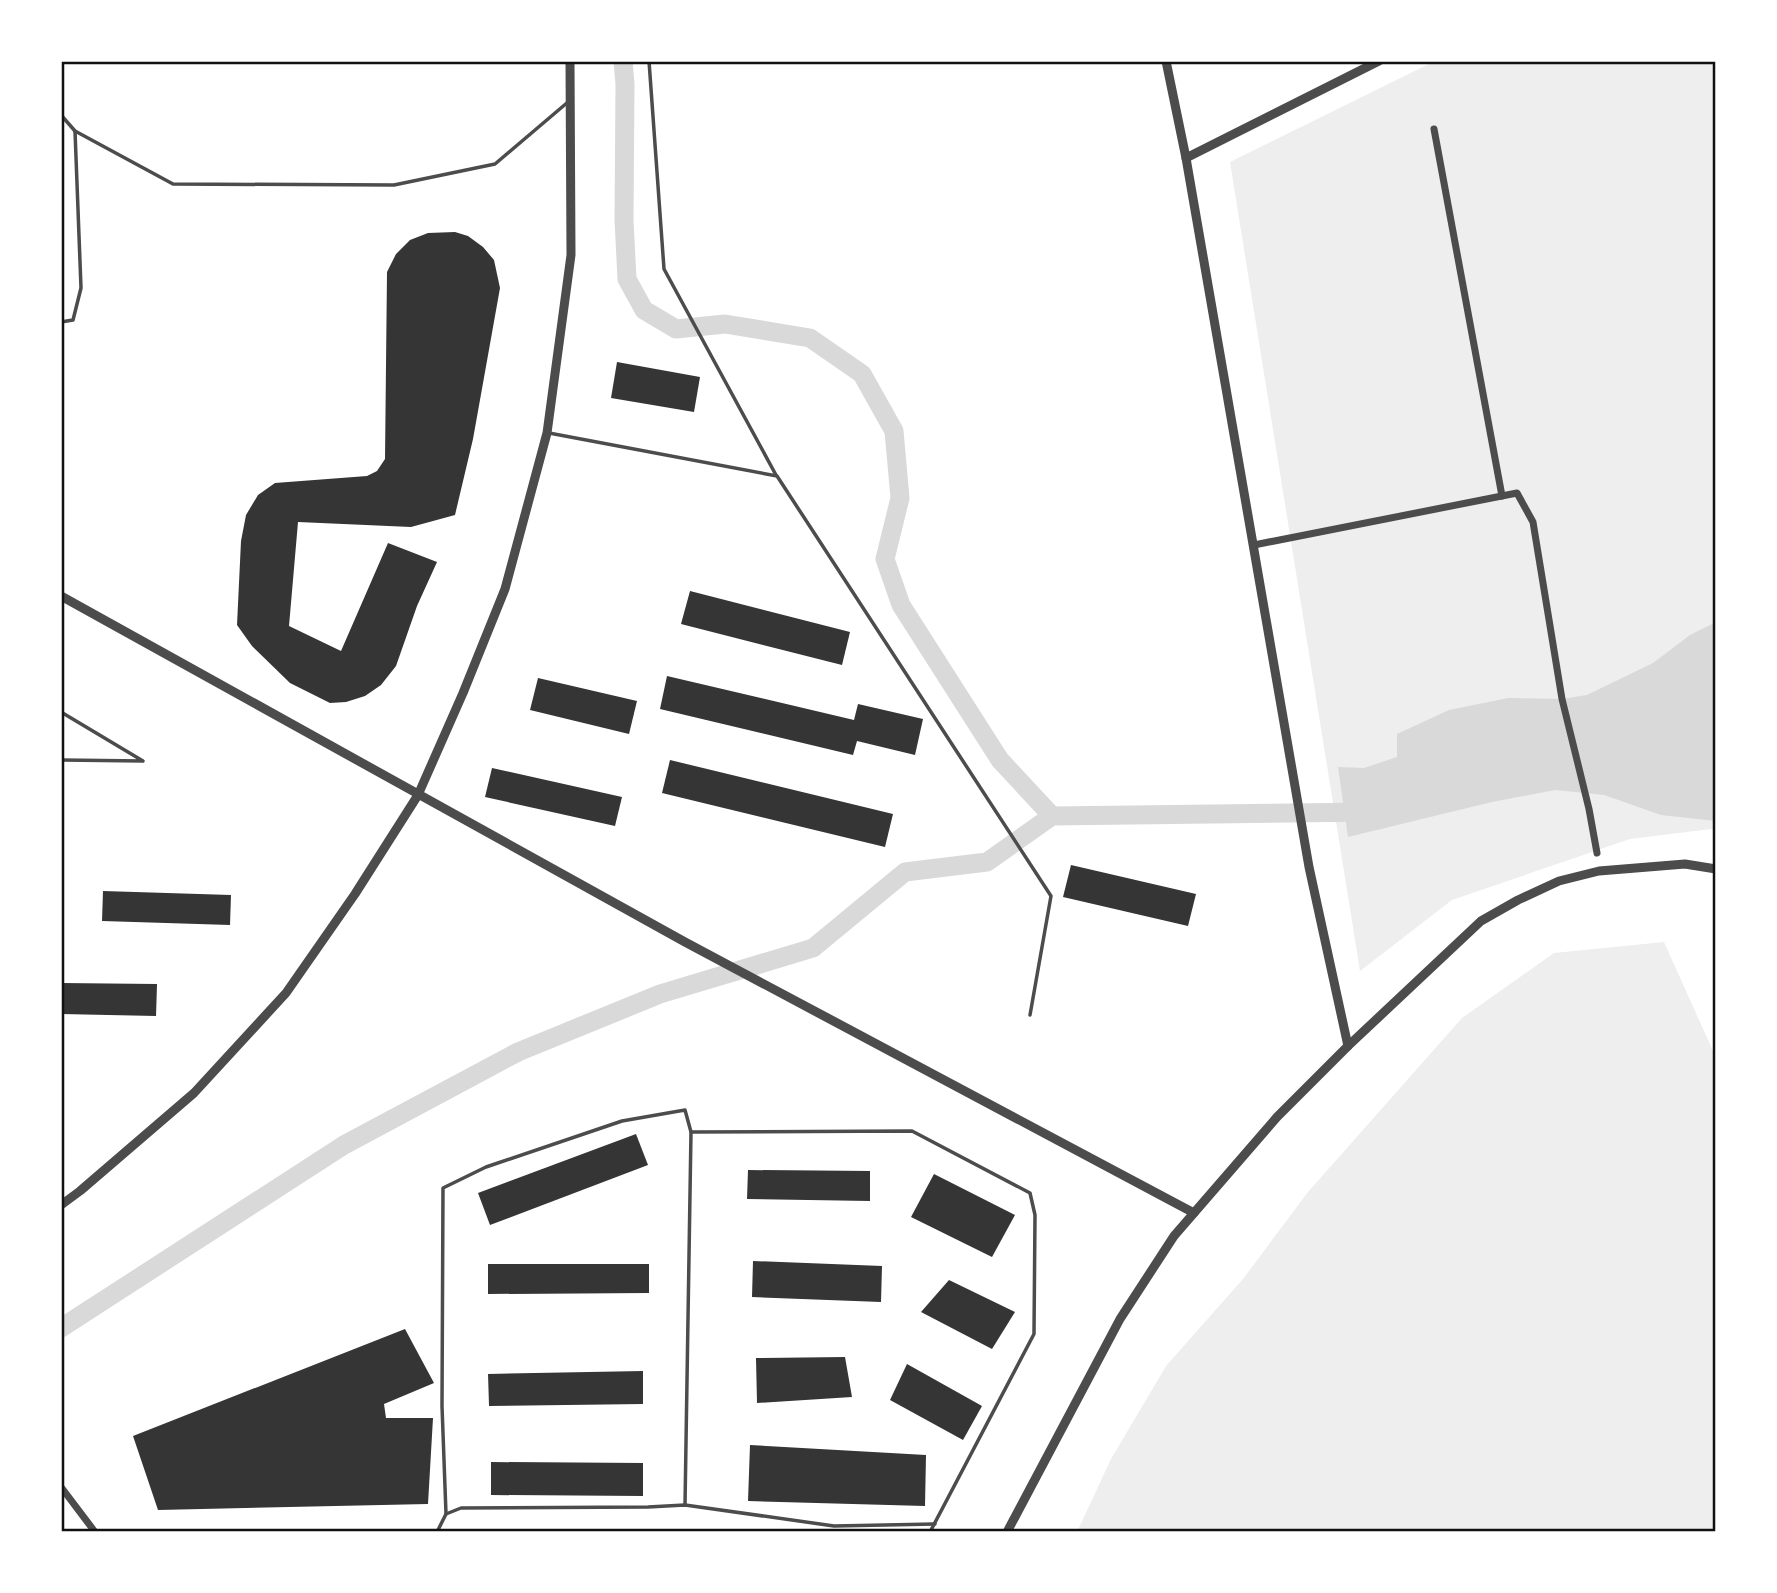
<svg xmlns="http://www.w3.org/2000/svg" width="1777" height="1593" font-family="Helvetica,sans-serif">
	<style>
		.green { fill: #eee }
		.water { fill: #d9d9d9 }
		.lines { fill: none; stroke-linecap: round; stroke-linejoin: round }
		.canal { stroke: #d9d9d9; stroke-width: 19 }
		.building { fill: #353535 }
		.service { stroke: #4c4c4c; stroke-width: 3.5 }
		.minor { stroke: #4c4c4c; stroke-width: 7 }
		.tertiary { stroke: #4c4c4c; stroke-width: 9 }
		.neatline { fill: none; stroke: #111; stroke-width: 2.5 }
	</style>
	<rect width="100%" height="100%" fill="#fff"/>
	<g class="green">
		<path d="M1435 61H1716V831L1711 829 1630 839 1452 900 1360 971 1230 162Z"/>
		<path d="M1664 942 1713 1051 1716 1077V1532H1077L1111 1459 1166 1366 1243 1279 1308 1192 1462 1018 1554 953Z"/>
	</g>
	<path class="water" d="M1716 622V821L1661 815 1604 795 1555 790 1492 802 1348 837 1338 767 1364 768 1397 757V734L1449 710 1508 698 1562 699 1587 695 1653 663 1690 635Z"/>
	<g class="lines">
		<g class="canal">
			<path d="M623 61 625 84 624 220 627 279 644 310 676 329 725 324 810 338 862 374 894 431 900 498 885 559 901 605 1000 760 1052 816"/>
			<path d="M61 1328 344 1145 518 1052 660 994 813 948 905 872 987 862 1052 816 1371 812"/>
		</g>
	</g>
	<g class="building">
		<path d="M455 232 468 236 483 247 494 260 500 288 473 439 455 515 411 527 298 522 289 626 341 651 388 543 437 562 417 606 396 666 381 685 365 696 346 702 330 703 290 683 252 646 237 625 241 541 246 515 258 495 275 483 367 476 377 471 385 459 387 272 396 254 410 240 428 233Z"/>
		<path d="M617 362 700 377 694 412 611 398Z"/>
		<path d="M690 591 850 632 842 665 681 624Z"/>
		<path d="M667 676 854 720 858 704 923 719 915 755 857 741 853 755 660 709Z"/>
		<path d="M538 678 637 701 629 734 530 710Z"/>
		<path d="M670 760 893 814 885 847 662 793Z"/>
		<path d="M492 768 622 797 615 826 485 797Z"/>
		<path d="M1071 865 1196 894 1188 926 1063 897Z"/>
		<path d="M103 891 231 895 230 925 102 921Z"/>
		<path d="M61 983 157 984 156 1016 61 1014Z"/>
		<path d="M636 1134 648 1165 490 1225 478 1193Z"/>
		<path d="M748 1170 870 1171V1201L747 1199Z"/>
		<path d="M934 1174 1015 1215 992 1257 911 1217Z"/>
		<path d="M753 1261 882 1266 881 1302 752 1297Z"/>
		<path d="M488 1264H649V1293L488 1294Z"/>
		<path d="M949 1280 1015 1312 992 1349 921 1312Z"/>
		<path d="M405 1329 434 1383 384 1404 386 1418H433L428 1504 158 1510 133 1436Z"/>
		<path d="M845 1357 852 1397 757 1403 756 1358Z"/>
		<path d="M907 1364 982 1406 963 1440 890 1400Z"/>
		<path d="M643 1371V1404L489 1406 488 1374Z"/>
		<path d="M750 1445 926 1455 925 1506 748 1501Z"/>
		<path d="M491 1462 643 1463V1496L491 1495Z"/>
	</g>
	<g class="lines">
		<g class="service">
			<path d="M649 61 664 269 776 475"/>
			<path d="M61 115 75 131 173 184 394 185 495 164 568 102"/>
			<path d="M61 322 73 320 81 288 75 131"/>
			<path d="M549 433 777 476 1051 896 1030 1015"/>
			<path d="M61 712 143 761 61 760"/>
			<path d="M691 1132 912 1131 1030 1193 1035 1215 1034 1334 930 1532"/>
			<path d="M446 1514 442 1406 443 1188 486 1167 622 1121 685 1110 691 1132 685 1505"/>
			<path d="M437 1532 446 1514 461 1508 648 1507 685 1505 834 1526 935 1524"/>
		</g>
		<g class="minor">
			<path d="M1434 129 1502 496"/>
			<path d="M1254 545 1517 493 1533 522 1562 699 1589 809 1597 853"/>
			<path d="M61 1487 95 1532"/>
		</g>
		<g class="tertiary">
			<path d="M1166 61 1186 158 1309 867 1348 1046"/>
			<path d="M1186 158 1379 61"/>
			<path d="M61 596 685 942 1194 1213"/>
			<path d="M61 1205 80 1191 194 1093 286 993 355 894 418 795 463 693 505 589 547 433 571 255 570 61"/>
			<path d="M1007 1532 1120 1319 1174 1236 1277 1117 1348 1046 1481 921 1518 900 1559 881 1599 871 1685 864 1716 869"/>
		</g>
	</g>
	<rect width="1777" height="1593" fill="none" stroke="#ffffff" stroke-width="126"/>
	<rect x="63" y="63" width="1651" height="1467" class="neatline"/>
</svg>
